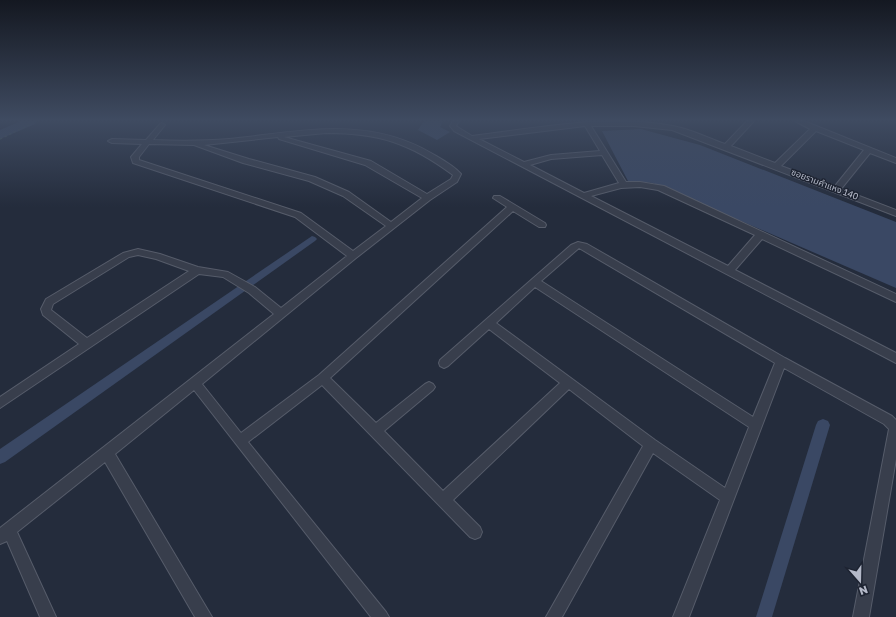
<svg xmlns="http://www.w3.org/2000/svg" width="896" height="617" font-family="'Golos Text','Noto Sans Thai',sans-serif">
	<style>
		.water { fill: #3a4864 }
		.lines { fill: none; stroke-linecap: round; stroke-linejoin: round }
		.canal { fill: #3a4864; fill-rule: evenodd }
		.river { fill: #3a4864; fill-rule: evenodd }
		.street-casing { stroke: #565c6a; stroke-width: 2 }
		.path { stroke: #44555a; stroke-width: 1.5; stroke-dasharray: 2.5 2.5; stroke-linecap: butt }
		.street { fill: #383e4c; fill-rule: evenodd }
		.labels { text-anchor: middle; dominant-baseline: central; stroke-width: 3; stroke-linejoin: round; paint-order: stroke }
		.far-street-label { font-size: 9px; fill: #b4b9c8; stroke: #1d2331 }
	</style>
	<rect width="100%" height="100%" fill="#242c3c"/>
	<g class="water">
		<path d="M424 121H443L440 127 450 132 437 140 418 130Z"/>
		<path d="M641 129 700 145 896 222V288L653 183 628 181 602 131Z"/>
	</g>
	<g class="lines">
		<g class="canal">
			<path d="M312 236 315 237 317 239 315 241 5 462 0 464V449Z"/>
			<path d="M823 419 828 421 830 425 772 617H756L816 425 818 421Z"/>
		</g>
		<path class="river" d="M21 121H37L35 124 0 139V130Z"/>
		<g class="street-casing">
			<g id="street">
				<path d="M453 121H459L456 126 472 136C539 128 606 114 673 126 690 129 708 138 725 144L747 121H754L731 146 775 163 810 129 795 121H804L896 158V163L870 153 841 189 896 210V216L672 130 634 126H591L626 182H640L664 186 896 294V302L762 239 735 270 896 353V363L454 131 450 126ZM585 126 600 151 551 155 524 162 479 139ZM816 131 864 150 835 186 781 166ZM602 155 619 183 584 193 530 165 551 159ZM640 187 658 190 755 235 728 266 591 196 621 188Z"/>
				<path d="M162 123 165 125 153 140C178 141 204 141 229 139 300 132 365 115 431 153 441 159 453 165 461 174L457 182 430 200 356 258 202 384 241 433 319 375 507 207 493 198 494 196H500L545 223 546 225 545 227H539L513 211 330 378 376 423 425 384 429 382 433 384 435 387 433 390 384 431 443 491 560 383 489 329 448 366 444 368 440 366 439 363 440 360 571 245 578 242 587 244 785 358 892 416 896 420V459L869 617H853L889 429 884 424 784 368 689 617H673L720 500 653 453 562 617H546L643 446 569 389 453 500 480 527 482 532 480 537 475 539 470 537 322 385 248 442 386 612 389 617H371L194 390 115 454 212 617H195L105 462 17 532 56 617H40L7 541 0 544V528L274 314 249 293 223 277 199 274 0 408V397L79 344 43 315 41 309 46 299 123 253 138 249 160 254 198 267 228 272 255 287 281 308 347 256 295 217 133 163 131 157 142 144 112 143 108 141 112 139 146 140 160 124ZM326 133C379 133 410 143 453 175L451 179 427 194 371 161 284 137ZM278 137 279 139 365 165 422 198 391 222 349 192 315 177 249 159 204 145ZM149 144 194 145 243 163 309 181 343 196 386 226 353 251 301 213 139 160V157ZM579 248 775 363 753 417 541 281ZM138 255 156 259 189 271 87 338 51 310 53 304 129 257ZM535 287 749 427 725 488 655 440 496 323Z"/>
			</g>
		</g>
		<path class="path" d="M0 139 37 121"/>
		<use href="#street" class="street"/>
	</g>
	<linearGradient id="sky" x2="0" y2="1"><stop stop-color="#141821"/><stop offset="0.58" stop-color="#3f4b61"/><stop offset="1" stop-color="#3f4b61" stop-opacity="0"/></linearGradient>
	<rect width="896" height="207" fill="url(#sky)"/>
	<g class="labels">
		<g class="far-street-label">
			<text transform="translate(825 184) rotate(21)">ซอยรามคำแหง 140</text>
		</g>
	</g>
	<g transform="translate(860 581) rotate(160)" stroke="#1d2331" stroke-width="3" paint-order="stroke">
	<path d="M0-3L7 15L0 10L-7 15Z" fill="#b4b9c8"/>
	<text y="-6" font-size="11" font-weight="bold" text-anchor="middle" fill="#b4b9c8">N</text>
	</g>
</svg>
